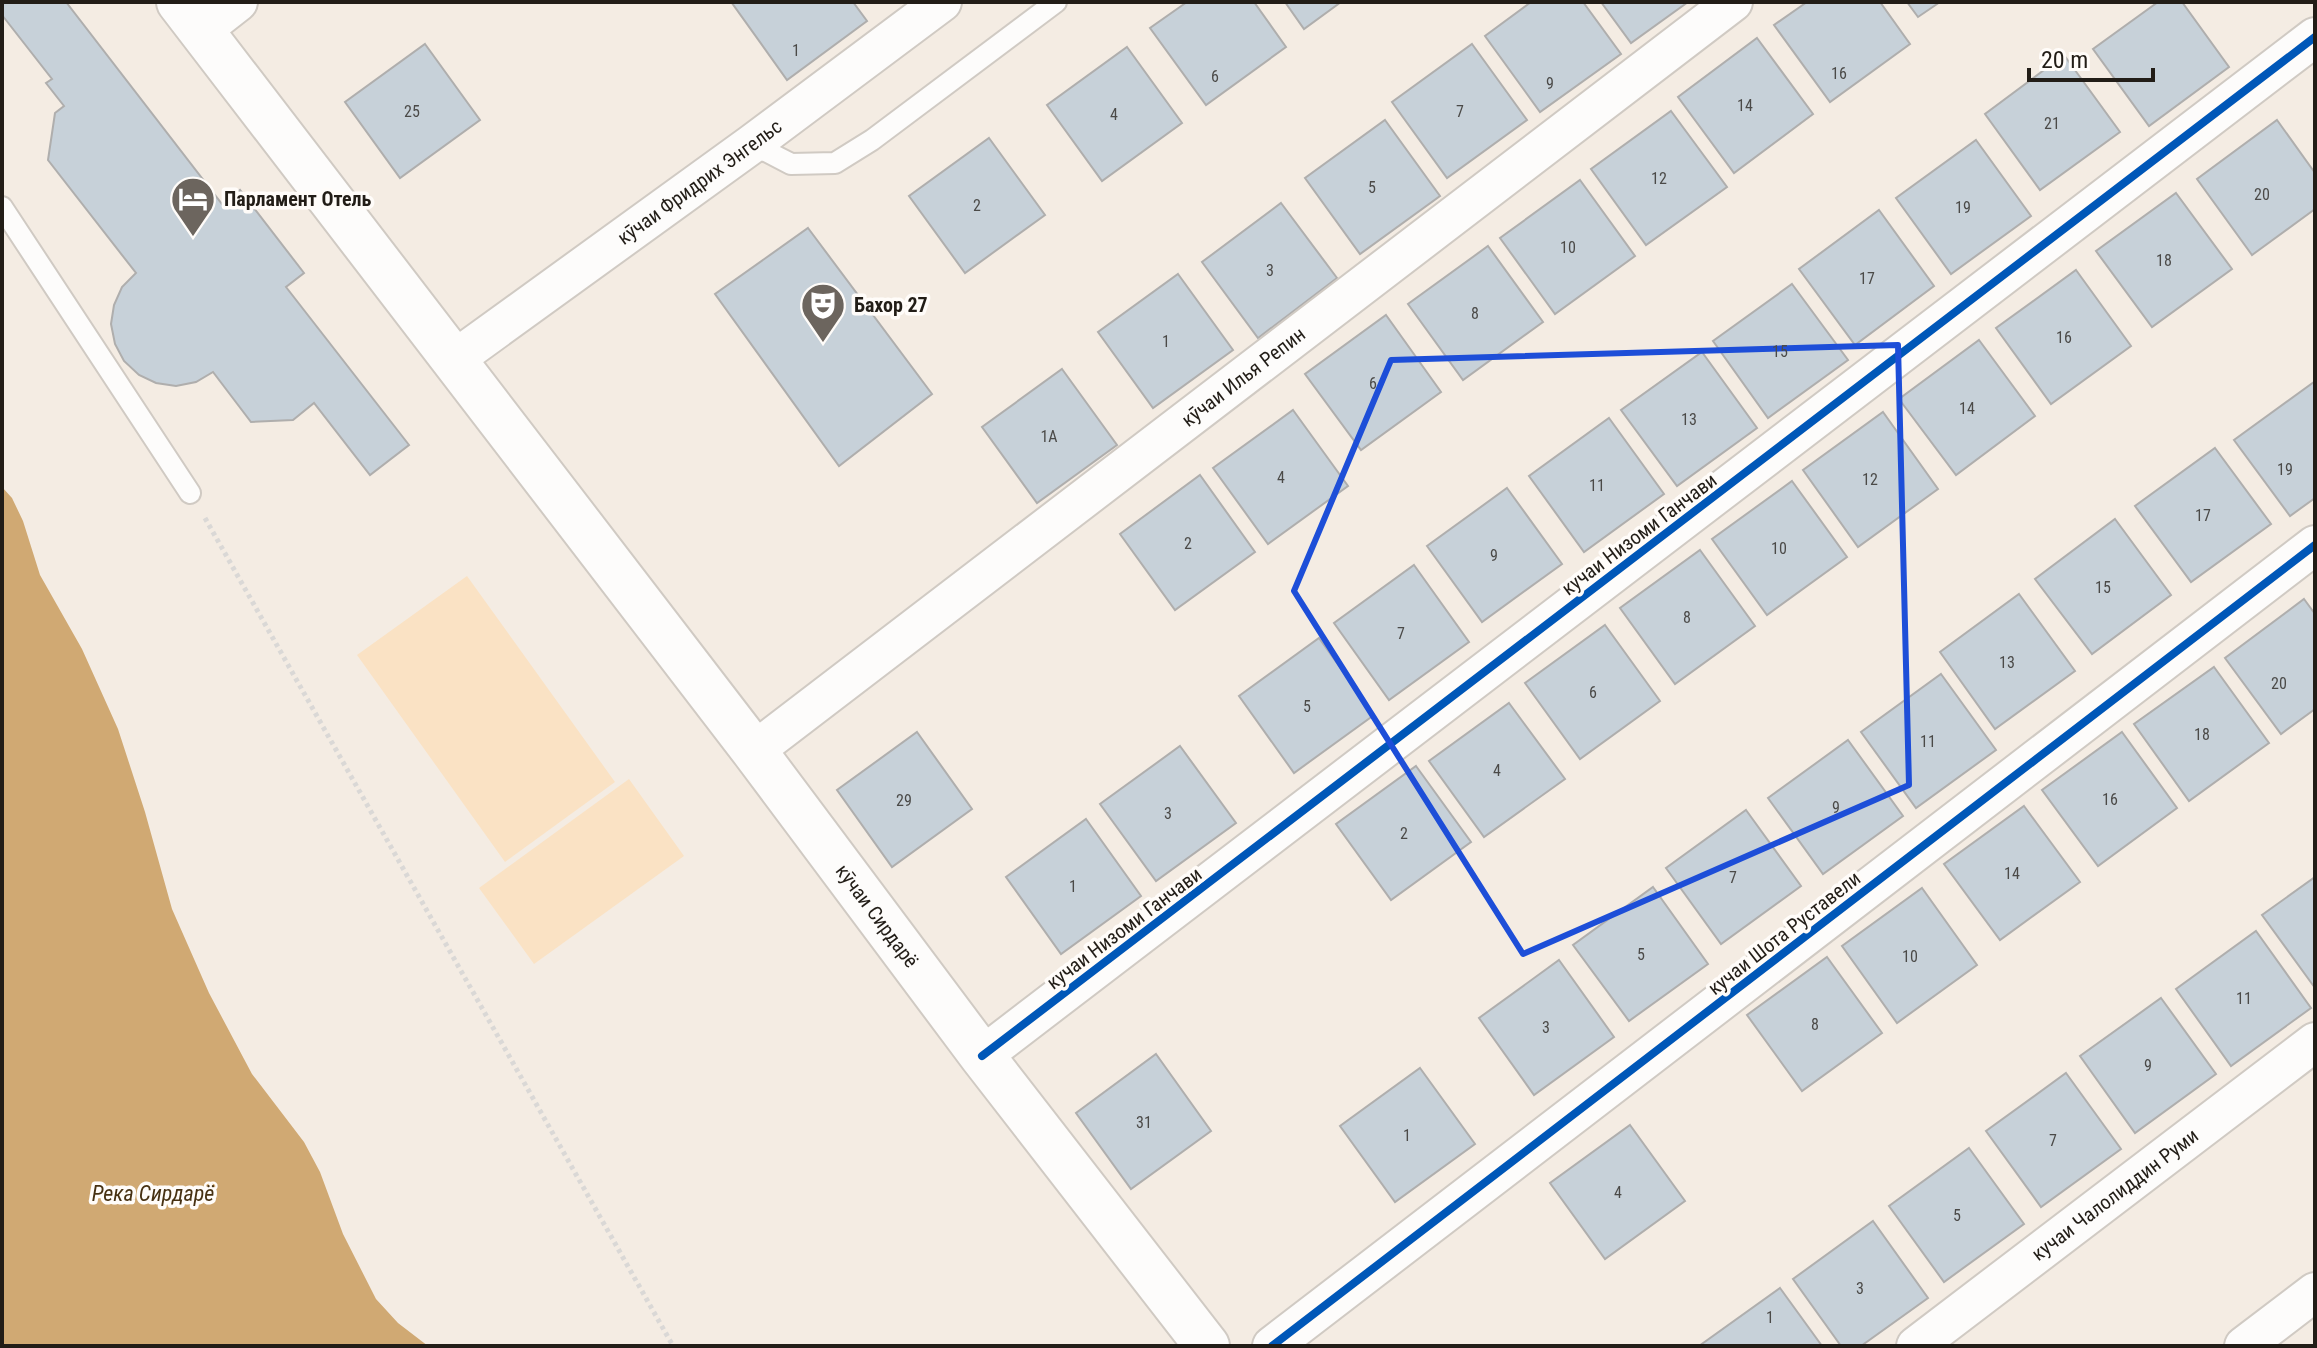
<svg xmlns="http://www.w3.org/2000/svg" width="2317" height="1348" font-family="'Roboto Condensed',sans-serif">
	<style>
		.green { fill: #fae2c4 }
		.water { fill: #d0a973 }
		.building { fill: #c7d1d9; stroke: #afaead; stroke-width: 2 }
		.lines { fill: none; stroke-linecap: round; stroke-linejoin: round }
		.lane-casing { stroke: #d0cac3; stroke-width: 24 }
		.street-casing { stroke: #d0cac3; stroke-width: 42 }
		.secondary-casing { stroke: #d0cac3; stroke-width: 48 }
		.path { stroke: #dad8d6; stroke-width: 5; stroke-dasharray: 4 4; stroke-linecap: butt }
		.lane { stroke: #fdfcfb; stroke-width: 20 }
		.street { stroke: #fdfcfb; stroke-width: 38 }
		.secondary { stroke: #fdfcfb; stroke-width: 44 }
		.cycleway-casing { stroke: #fffcf9; stroke-width: 13 }
		.cycleway { stroke: #0057b8; stroke-width: 8 }
		.marked { fill: none; stroke: #1d4ed8; stroke-width: 6; stroke-linejoin: round }
		.labels { text-anchor: middle; dominant-baseline: central; stroke-width: 7; stroke-linejoin: round; paint-order: stroke }
		.number-label { font-size: 16px; fill: #4b4a48 }
		.street-label { font-size: 20px; fill: #221d17; stroke: #fffcf9 }
		.poi-label { font-size: 20px; font-weight: bold; fill: #221d17; stroke: #fffcf9; text-anchor: start }
		.water-label { font-size: 22px; font-style: italic; fill: #473112; stroke: #fffcf9 }
	</style>
	<rect width="100%" height="100%" fill="#f4ece3"/>
	<g class="green">
		<path d="M467 576 615 782 505 862 357 655Z"/>
		<path d="M629 779 684 856 534 964 479 888Z"/>
	</g>
	<path class="water" d="M2 487 12 498 23 521 40 575 82 649 118 729 145 812 172 909 209 993 252 1074 304 1142 320 1172 343 1234 376 1299 398 1323 428 1346H2Z"/>
	<g class="building">
		<path d="M5 2H66L222 204 240 190 304 273 286 287 409 445 370 475 314 403 293 420 251 422 213 372 196 382 176 386 156 383 139 375 124 361 115 344 111 324 114 305 122 287 136 273 48 160 55 113 64 106 46 83 52 79 2 15V5Z"/>
		<path d="M734 2H853L867 21 787 80 732 3Z"/>
		<path d="M1187 2H1254L1286 47 1206 105 1150 28Z"/>
		<path d="M1285 2H1341L1304 29Z"/>
		<path d="M1531 2H1583L1621 54 1540 112 1485 36Z"/>
		<path d="M1601 2H1688L1631 43Z"/>
		<path d="M1807 2H1880L1910 44 1830 102 1774 25Z"/>
		<path d="M1907 2H1940L1918 17Z"/>
		<path d="M2158 2H2182L2229 67 2149 126 2093 49Z"/>
		<path d="M1757 38 1813 114 1734 173 1678 97Z"/>
		<path d="M425 44 480 120 400 178 345 102Z"/>
		<path d="M1472 44 1527 120 1447 178 1392 102Z"/>
		<path d="M1127 47 1182 123 1102 181 1047 105Z"/>
		<path d="M2064 55 2120 132 2040 190 1985 114Z"/>
		<path d="M1671 111 1727 187 1646 245 1591 169Z"/>
		<path d="M1385 120 1440 196 1360 254 1305 178Z"/>
		<path d="M2277 120 2315 173V209L2252 255 2197 179Z"/>
		<path d="M989 138 1045 215 965 273 909 196Z"/>
		<path d="M1976 140 2031 216 1951 274 1896 198Z"/>
		<path d="M1580 180 1635 256 1555 314 1500 238Z"/>
		<path d="M2176 193 2232 269 2152 327 2096 251Z"/>
		<path d="M1281 203 1337 278 1258 338 1202 262Z"/>
		<path d="M1879 210 1934 286 1855 345 1799 269Z"/>
		<path d="M808 228 932 394 839 466 715 294Z"/>
		<path d="M1488 246 1543 322 1463 380 1408 304Z"/>
		<path d="M2076 270 2131 346 2051 404 1996 328Z"/>
		<path d="M1178 274 1233 350 1153 408 1098 332Z"/>
		<path d="M1792 284 1848 360 1768 418 1713 341Z"/>
		<path d="M1386 315 1441 392 1361 450 1305 374Z"/>
		<path d="M1979 340 2035 416 1956 475 1899 399Z"/>
		<path d="M1702 352 1757 428 1677 486 1621 410Z"/>
		<path d="M1062 369 1117 445 1037 503 982 427Z"/>
		<path d="M2314 382 2315 498 2290 516 2234 440Z"/>
		<path d="M1293 410 1348 486 1268 544 1213 468Z"/>
		<path d="M1883 412 1938 489 1858 547 1803 470Z"/>
		<path d="M1609 418 1664 494 1584 552 1529 476Z"/>
		<path d="M2215 448 2271 524 2191 582 2135 506Z"/>
		<path d="M1200 475 1255 552 1175 610 1120 534Z"/>
		<path d="M1792 481 1847 557 1767 615 1712 539Z"/>
		<path d="M1507 488 1562 564 1482 622 1427 546Z"/>
		<path d="M2115 519 2171 595 2092 654 2035 579Z"/>
		<path d="M1700 550 1755 626 1675 684 1620 608Z"/>
		<path d="M1414 565 1469 642 1389 700 1334 623Z"/>
		<path d="M2019 594 2075 671 1995 729 1940 652Z"/>
		<path d="M2304 599 2315 614V709L2281 734 2225 658Z"/>
		<path d="M1605 625 1660 701 1580 759 1525 683Z"/>
		<path d="M1319 638 1374 715 1294 773 1239 696Z"/>
		<path d="M2214 667 2269 743 2189 801 2134 724Z"/>
		<path d="M1941 674 1996 750 1916 808 1861 732Z"/>
		<path d="M1509 703 1565 779 1484 837 1429 761Z"/>
		<path d="M917 732 972 809 892 867 837 790Z"/>
		<path d="M2122 732 2177 808 2098 866 2042 790Z"/>
		<path d="M1848 740 1903 816 1823 874 1768 798Z"/>
		<path d="M1180 746 1236 823 1156 881 1100 804Z"/>
		<path d="M1416 766 1471 842 1391 900 1336 824Z"/>
		<path d="M2024 806 2080 882 2000 940 1944 864Z"/>
		<path d="M1746 810 1801 886 1721 944 1666 868Z"/>
		<path d="M1086 819 1141 896 1061 954 1006 877Z"/>
		<path d="M2315 877V988L2262 915Z"/>
		<path d="M1653 887 1708 964 1629 1021 1573 945Z"/>
		<path d="M1922 888 1977 965 1897 1023 1842 946Z"/>
		<path d="M2256 931 2311 1008 2231 1066 2176 989Z"/>
		<path d="M1827 957 1882 1033 1802 1091 1747 1015Z"/>
		<path d="M1559 960 1614 1037 1534 1095 1479 1018Z"/>
		<path d="M2161 998 2216 1074 2135 1133 2080 1056Z"/>
		<path d="M1156 1054 1211 1131 1131 1189 1076 1113Z"/>
		<path d="M1420 1068 1475 1144 1395 1202 1340 1126Z"/>
		<path d="M2066 1073 2121 1149 2041 1207 1986 1131Z"/>
		<path d="M1630 1125 1685 1201 1605 1259 1550 1183Z"/>
		<path d="M1969 1148 2024 1224 1944 1282 1889 1206Z"/>
		<path d="M1873 1221 1928 1298 1861 1346H1841L1793 1279Z"/>
		<path d="M1780 1288 1822 1346H1699Z"/>
	</g>
	<g class="lines">
		<g class="lane-casing">
			<g id="lane">
				<path d="M752 144 791 164 835 163 872 140 1056 2"/>
				<path d="M2 207 190 493"/>
			</g>
		</g>
		<g class="street-casing">
			<g id="street">
				<path d="M201 31 238 2"/>
				<path id="s1" d="M455 359 752 144 942 2"/>
				<path id="s2" d="M754 751 1733 2"/>
				<path d="M982 1056 2315 37"/>
				<path d="M1272 1346 2315 545"/>
				<path id="s3" d="M1916 1346 2315 1042"/>
				<path d="M2244 1346 2315 1292"/>
			</g>
		</g>
		<g class="secondary-casing">
			<g id="secondary">
				<path id="s4" d="M179 2 754 751 982 1056 1207 1346"/>
			</g>
		</g>
		<path class="path" d="M205 518 673 1346"/>
		<use href="#lane" class="lane"/>
		<use href="#street" class="street"/>
		<use href="#secondary" class="secondary"/>
		<g class="cycleway-casing">
			<g id="cycleway">
				<path d="M982 1056 2315 37"/>
				<path d="M1272 1346 2315 545"/>
			</g>
		</g>
		<use href="#cycleway" class="cycleway"/>
	</g>
	<path class="marked" d="M1898 345 1909 785 1523 954 1294 591 1391 360Z"/>
	<defs>
		<g id="hotel-pin" transform="scale(2.3)"><path d="M0 17L-7.5 6A9.5 9.5 0 1 1 7.5 6Z" fill="#6c655e" stroke="#fffcf9"/><path d="M-6-4.5h1.5V1H6V5H4.5V3h-9V5H-6ZM-4 0a1.8 1.8 0 1 1 3.6 0ZM.5 0V-2.5h3Q6-2.5 6 0Z" fill="#fff"/></g>
		<g id="theatre-pin" transform="scale(2.3)"><path d="M0 17L-7.5 6A9.5 9.5 0 1 1 7.5 6Z" fill="#6c655e" stroke="#fffcf9"/><path d="M-5-5.5Q0-4 5-5.5V0Q5 5 0 6Q-5 5-5 0ZM-3.3-2.5H-1v1.5H-3.3ZM1-2.5H3.3v1.5H1ZM-2.8 1Q0 5.5 2.8 1Z" fill="#fff"/></g>
	</defs>
	<g fill-rule="evenodd">
		<use href="#hotel-pin" x="193" y="199"/>
		<use href="#theatre-pin" x="823" y="305"/>
	</g>
	<g class="labels">
		<g class="number-label">
			<text x="796" y="50">1</text>
			<text x="1839" y="73">16</text>
			<text x="1215" y="76">6</text>
			<text x="1550" y="83">9</text>
			<text x="1745" y="105">14</text>
			<text x="412" y="111">25</text>
			<text x="1460" y="111">7</text>
			<text x="1114" y="114">4</text>
			<text x="2052" y="123">21</text>
			<text x="1659" y="178">12</text>
			<text x="1372" y="187">5</text>
			<text x="2262" y="194">20</text>
			<text x="977" y="205">2</text>
			<text x="1963" y="207">19</text>
			<text x="1568" y="247">10</text>
			<text x="2164" y="260">18</text>
			<text x="1270" y="270">3</text>
			<text x="1867" y="278">17</text>
			<text x="1475" y="313">8</text>
			<text x="2064" y="337">16</text>
			<text x="1166" y="341">1</text>
			<text x="1780" y="351">15</text>
			<text x="1373" y="383">6</text>
			<text x="1967" y="408">14</text>
			<text x="1689" y="419">13</text>
			<text x="1049" y="436">1А</text>
			<text x="2285" y="469">19</text>
			<text x="1281" y="477">4</text>
			<text x="1870" y="479">12</text>
			<text x="1597" y="485">11</text>
			<text x="2203" y="515">17</text>
			<text x="1188" y="543">2</text>
			<text x="1779" y="548">10</text>
			<text x="1494" y="555">9</text>
			<text x="2103" y="587">15</text>
			<text x="1687" y="617">8</text>
			<text x="1401" y="633">7</text>
			<text x="2007" y="662">13</text>
			<text x="2279" y="683">20</text>
			<text x="1593" y="692">6</text>
			<text x="1307" y="706">5</text>
			<text x="2202" y="734">18</text>
			<text x="1928" y="741">11</text>
			<text x="1497" y="770">4</text>
			<text x="2110" y="799">16</text>
			<text x="904" y="800">29</text>
			<text x="1836" y="807">9</text>
			<text x="1168" y="813">3</text>
			<text x="1404" y="833">2</text>
			<text x="2012" y="873">14</text>
			<text x="1733" y="877">7</text>
			<text x="1073" y="886">1</text>
			<text x="1641" y="954">5</text>
			<text x="1910" y="956">10</text>
			<text x="2244" y="998">11</text>
			<text x="1815" y="1024">8</text>
			<text x="1546" y="1027">3</text>
			<text x="2148" y="1065">9</text>
			<text x="1144" y="1122">31</text>
			<text x="1407" y="1135">1</text>
			<text x="2053" y="1140">7</text>
			<text x="1618" y="1192">4</text>
			<text x="1957" y="1215">5</text>
			<text x="1860" y="1288">3</text>
			<text x="1770" y="1317">1</text>
		</g>
		<g class="street-label">
			<text stroke="none"><textPath href="#s1" startOffset="302">кӯчаи Фридрих Энгельс</textPath></text>
			<text stroke="none"><textPath href="#s2" startOffset="616">кӯчаи Илья Репин</textPath></text>
			<text transform="translate(1639 534) rotate(-37)">кучаи Низоми Ганчави</text>
			<text stroke="none"><textPath href="#s4" startOffset="1150">кӯчаи Сирдарё</textPath></text>
			<text transform="translate(1124 928) rotate(-37)">кучаи Низоми Ганчави</text>
			<text transform="translate(1784 933) rotate(-38)">кучаи Шота Руставели</text>
			<text stroke="none"><textPath href="#s3" startOffset="250">кучаи Чалолиддин Руми</textPath></text>
		</g>
		<g class="poi-label">
			<text x="224" y="199">Парламент Отель</text>
			<text x="854" y="305">Бахор 27</text>
		</g>
		<g class="water-label">
			<text x="153" y="1193">Река Сирдарё</text>
		</g>
	</g>
	<rect width="2317" height="1348" fill="none" stroke="#221d17" stroke-width="8"/>
	<path d="M2029 68v12h124v-12" fill="none" stroke="#221d17" stroke-width="4"/>
	<text x="2041" y="68" font-size="24" fill="#221d17" stroke="#fffcf9" stroke-width="6" paint-order="stroke">20 m</text>
</svg>
